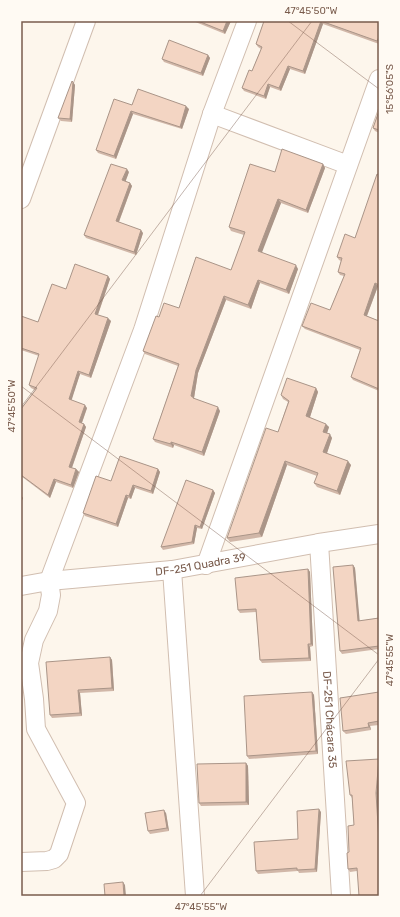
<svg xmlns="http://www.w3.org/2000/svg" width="400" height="917" font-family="Rubik,sans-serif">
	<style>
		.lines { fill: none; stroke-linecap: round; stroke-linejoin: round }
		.minor-casing { stroke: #d1beb0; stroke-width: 20 }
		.minor { stroke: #fff; stroke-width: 18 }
		.wall { fill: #d1b7a8 }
		.shaded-wall { fill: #aa9588 }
		.building { fill: #f3d5c3; stroke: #aa9588 }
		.ticks { fill: none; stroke: #7a5c4d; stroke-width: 1; stroke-opacity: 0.45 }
		.labels { text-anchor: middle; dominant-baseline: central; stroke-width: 3; stroke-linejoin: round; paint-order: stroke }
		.street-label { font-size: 11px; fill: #7a5c4d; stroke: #fffaf3 }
		.neatline { fill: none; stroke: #7a5c4d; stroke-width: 1.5 }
		.ticks-label { font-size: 10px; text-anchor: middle; fill: #7a5c4d }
	</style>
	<rect width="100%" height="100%" fill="#fdf6ec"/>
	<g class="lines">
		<g class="minor-casing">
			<g id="minor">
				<path d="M212 114 348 165"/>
				<path d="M21 199 86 21"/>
				<path id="s1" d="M319 543 341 896"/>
				<path d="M206 565 379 79"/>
				<path d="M172 570 195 896"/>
				<path id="s2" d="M21 586 49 581 172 570 319 543 379 534"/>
				<path d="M21 862 47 861 54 859 59 854 76 803 36 729 34 699 29 663 34 640 48 611 51 595 49 581 143 330 212 114 247 21"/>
			</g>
		</g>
		<use href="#minor" class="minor"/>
	</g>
	<g class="wall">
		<path d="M193 21H231L225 34Z"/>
		<path d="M264 21 379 22V44L323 24 305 74 290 69 281 91 270 87 266 99 244 91 242 88 252 71 261 49 258 47 256 44Z"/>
		<path d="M208 55 210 58 203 76 164 62 162 59Z"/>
		<path d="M73 82 75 85 72 122 61 121 58 118Z"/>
		<path d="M132 105 189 109 182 129 133 114 116 159 98 153 96 150Z"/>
		<path d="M379 111V133L375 131 373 128Z"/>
		<path d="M323 164 325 168 308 213 281 203 261 252 298 269 289 294 260 283 251 309 226 300 198 373 194 398V399L220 411 204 456 174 445 173 448 155 442 153 439 178 366 145 354 143 351 159 317 179 308 231 270 244 235 231 231 229 227 275 172Z"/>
		<path d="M129 172 125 181 130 183 132 186 119 222 143 233 136 255 86 238 84 235Z"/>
		<path d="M379 175V287L378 286 367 316 379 321V391L353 380 351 377 360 350 305 329 302 326 330 310 344 276 340 275 338 272 341 261 339 260 337 257 355 238Z"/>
		<path d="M108 276 110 279 98 315 111 321 91 378 80 374 71 400 87 408 82 423 84 424 86 427 72 468 76 469 79 472 73 488 56 482 50 498 21 476V409L35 390 31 388 29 385 39 356 21 350V316L38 322 66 289Z"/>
		<path d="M316 388 318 392 310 417 329 427 327 433 332 438 327 453 351 465 340 495 317 487 314 483 317 476 287 465 262 537 230 542 227 538 278 432 288 402 283 399 281 395Z"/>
		<path d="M158 469 160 472 153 494 135 488 131 499 128 498 118 527 85 516 83 513 111 481Z"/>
		<path d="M213 490 215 493 202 529 197 528 194 544 163 550 161 547Z"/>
		<path d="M353 565 355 568 359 621 379 618V649L342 654 340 651Z"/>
		<path d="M308 569 310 572 313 646 310 647 311 661 262 663 260 660 256 612 240 613 238 610Z"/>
		<path d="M110 657 112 660 114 691 80 693 82 716 52 718 50 715Z"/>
		<path d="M312 692 314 695 318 754 249 759 247 756Z"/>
		<path d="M379 692V725L370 726 371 730 346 734 343 731Z"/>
		<path d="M246 763 248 766 249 805 201 806 199 803Z"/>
		<path d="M350 795 378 796 379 810V896L357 871 350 872 348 869 349 852 354 825 352 798Z"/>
		<path d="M321 812 317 872 299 873 298 871 258 874 256 871 298 839Z"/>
		<path d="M166 813 169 831 150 834 148 831Z"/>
	</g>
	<g class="shaded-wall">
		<path d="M227 21H231L225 34 223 31Z"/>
		<path d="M321 21 323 24 305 74 303 71Z"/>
		<path d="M208 55 210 58 203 76 201 73Z"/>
		<path d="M288 66 290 69 281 91 279 88Z"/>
		<path d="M73 82 75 85 72 122 70 119Z"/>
		<path d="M268 84 270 87 266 99 264 96Z"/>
		<path d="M186 106 189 109 182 129 180 127Z"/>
		<path d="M131 111 133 114 116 159 114 156Z"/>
		<path d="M323 164 325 168 308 213 306 210Z"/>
		<path d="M127 169 129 172 125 183 122 180Z"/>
		<path d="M130 183 132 186 118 224 116 221Z"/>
		<path d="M278 199 281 203 261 255 258 251Z"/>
		<path d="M141 230 143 233 136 255 134 252Z"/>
		<path d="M296 265 298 269 289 294 286 290Z"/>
		<path d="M108 276 110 279 97 317 95 314Z"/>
		<path d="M258 280 260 283 251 309 248 305Z"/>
		<path d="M375 283 378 286 366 318 364 315Z"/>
		<path d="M224 296 226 300 198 373 194 398 195 400 191 396 196 370Z"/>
		<path d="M108 318 111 321 91 378 89 375Z"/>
		<path d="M78 371 80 374 71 402 69 399Z"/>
		<path d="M316 388 318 392 309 420 306 416Z"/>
		<path d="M85 405 87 408 81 425 79 422Z"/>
		<path d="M218 407 220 411 204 456 202 452Z"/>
		<path d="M84 424 86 427 71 470 69 467Z"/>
		<path d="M326 424 329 427 326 436 323 432Z"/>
		<path d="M330 434 332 438 326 456 323 452Z"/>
		<path d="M171 442 174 445 173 448 171 444Z"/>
		<path d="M285 461 287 465 262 537 259 533Z"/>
		<path d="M348 461 351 465 340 495 337 491Z"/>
		<path d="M76 469 79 472 73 488 71 485Z"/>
		<path d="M158 469 160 472 153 494 151 491Z"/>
		<path d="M54 479 56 482 50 498 48 495Z"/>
		<path d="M133 485 135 488 131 499 129 496Z"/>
		<path d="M213 490 215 493 202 529 200 527Z"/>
		<path d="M21 495 23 498 21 503Z"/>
		<path d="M126 495 128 498 118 527 116 524Z"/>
		<path d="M195 525 197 528 194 544 192 542Z"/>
		<path d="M353 565 355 568 360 624 358 621Z"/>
		<path d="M308 569 310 572 313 646 311 644Z"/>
		<path d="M308 644 310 647 311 661 309 658Z"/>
		<path d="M110 657 112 660 114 691 112 688Z"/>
		<path d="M78 690 80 693 82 716 80 713Z"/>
		<path d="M312 692 314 695 318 754 316 751Z"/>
		<path d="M368 723 370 726 371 730 369 727Z"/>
		<path d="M379 759V785L378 796 379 810V841L376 793Z"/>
		<path d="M246 763 248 766 249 805 246 802Z"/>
		<path d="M319 809 321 812 317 872 315 869Z"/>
		<path d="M164 810 166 813 169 831 167 828Z"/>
		<path d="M123 882 125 885 126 896H124Z"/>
	</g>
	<g class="building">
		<path d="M198 21H227L223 31Z"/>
		<path d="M264 21H376L379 22V37L377 41 321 21 303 71 288 66 279 88 268 84 264 96 242 88 249 70 252 71 262 47 256 44Z"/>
		<path d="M169 40 208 55 201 73 162 59Z"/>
		<path d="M72 81 73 82 70 119 58 118Z"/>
		<path d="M138 89 186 106 180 127 131 111 114 156 96 150 114 99 132 105Z"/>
		<path d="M379 111V130L373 128Z"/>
		<path d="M282 149 323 164 306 210 278 199 258 251 296 265 286 290 258 280 248 305 224 296 196 370 191 396 193 397V398L218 407 202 452 171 442V444L153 439 179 364 143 351 156 316 159 317 164 303 179 308 196 257 231 270 245 232 229 227 250 164 275 172Z"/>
		<path d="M111 164 127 169 122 180 130 183 116 221 141 230 134 252 84 235Z"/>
		<path d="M377 174 379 175V285L375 283 364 315 379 321V389L351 377 361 348 302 326 311 303 330 310 345 274 338 272 342 258 337 257 345 234 355 238Z"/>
		<path d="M75 264 108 276 95 314 108 318 89 375 78 371 69 399 85 405 79 422 84 424 69 467 76 469 71 485 54 479 48 495 21 475V409L37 388 29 385 39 354 21 348V316L38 322 52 284 66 289Z"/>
		<path d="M287 378 316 388 306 416 326 424 323 432 330 434 323 452 348 461 337 491 314 483 318 473 285 461 259 533 227 538 266 428 278 432 289 401 281 395Z"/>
		<path d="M120 456 158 469 151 491 133 485 129 496 126 495 116 524 83 513 96 476 111 481Z"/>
		<path d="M186 480 213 490 200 527 195 525 192 542 161 547Z"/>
		<path d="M353 565 358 621 379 618V646L340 651 333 567Z"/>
		<path d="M308 569 311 644H308L309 658 260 660 256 609 238 610 235 578Z"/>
		<path d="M110 657 112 688 78 690 80 713 50 715 46 662Z"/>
		<path d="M312 692 316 751 247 756 244 696Z"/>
		<path d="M379 692V721L368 723 369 727 343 731 340 698Z"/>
		<path d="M379 759 376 793 379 841V896H359L357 868 348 869 347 853 349 852 348 826 354 825 352 795H350L346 761Z"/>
		<path d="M246 763V802L199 803 197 764Z"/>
		<path d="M319 809 315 869 297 870V868L256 871 254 842 298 839 297 811Z"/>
		<path d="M164 810 167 828 148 831 145 813Z"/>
		<path d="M123 882 124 896H105L104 884Z"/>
	</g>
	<path class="ticks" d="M288 21 379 89M21 386 379 655M21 407 312 21M200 896 379 659"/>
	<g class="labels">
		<g class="street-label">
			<text stroke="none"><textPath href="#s2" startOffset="181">DF-251 Quadra 39</textPath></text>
			<text stroke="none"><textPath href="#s1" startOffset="177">DF-251 Chácara 35</textPath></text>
		</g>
	</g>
	<rect width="400" height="917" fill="none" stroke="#fffaf3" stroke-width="44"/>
	<rect x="22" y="22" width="356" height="873" class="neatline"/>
	<g class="ticks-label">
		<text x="311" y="14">47°45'50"W</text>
		<text transform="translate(389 89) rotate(-90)" y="4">15°56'05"S</text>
		<text transform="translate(11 406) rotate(-90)" y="4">47°45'50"W</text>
		<text transform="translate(389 660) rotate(-90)" y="4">47°45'55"W</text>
		<text x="201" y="910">47°45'55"W</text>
	</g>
</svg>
